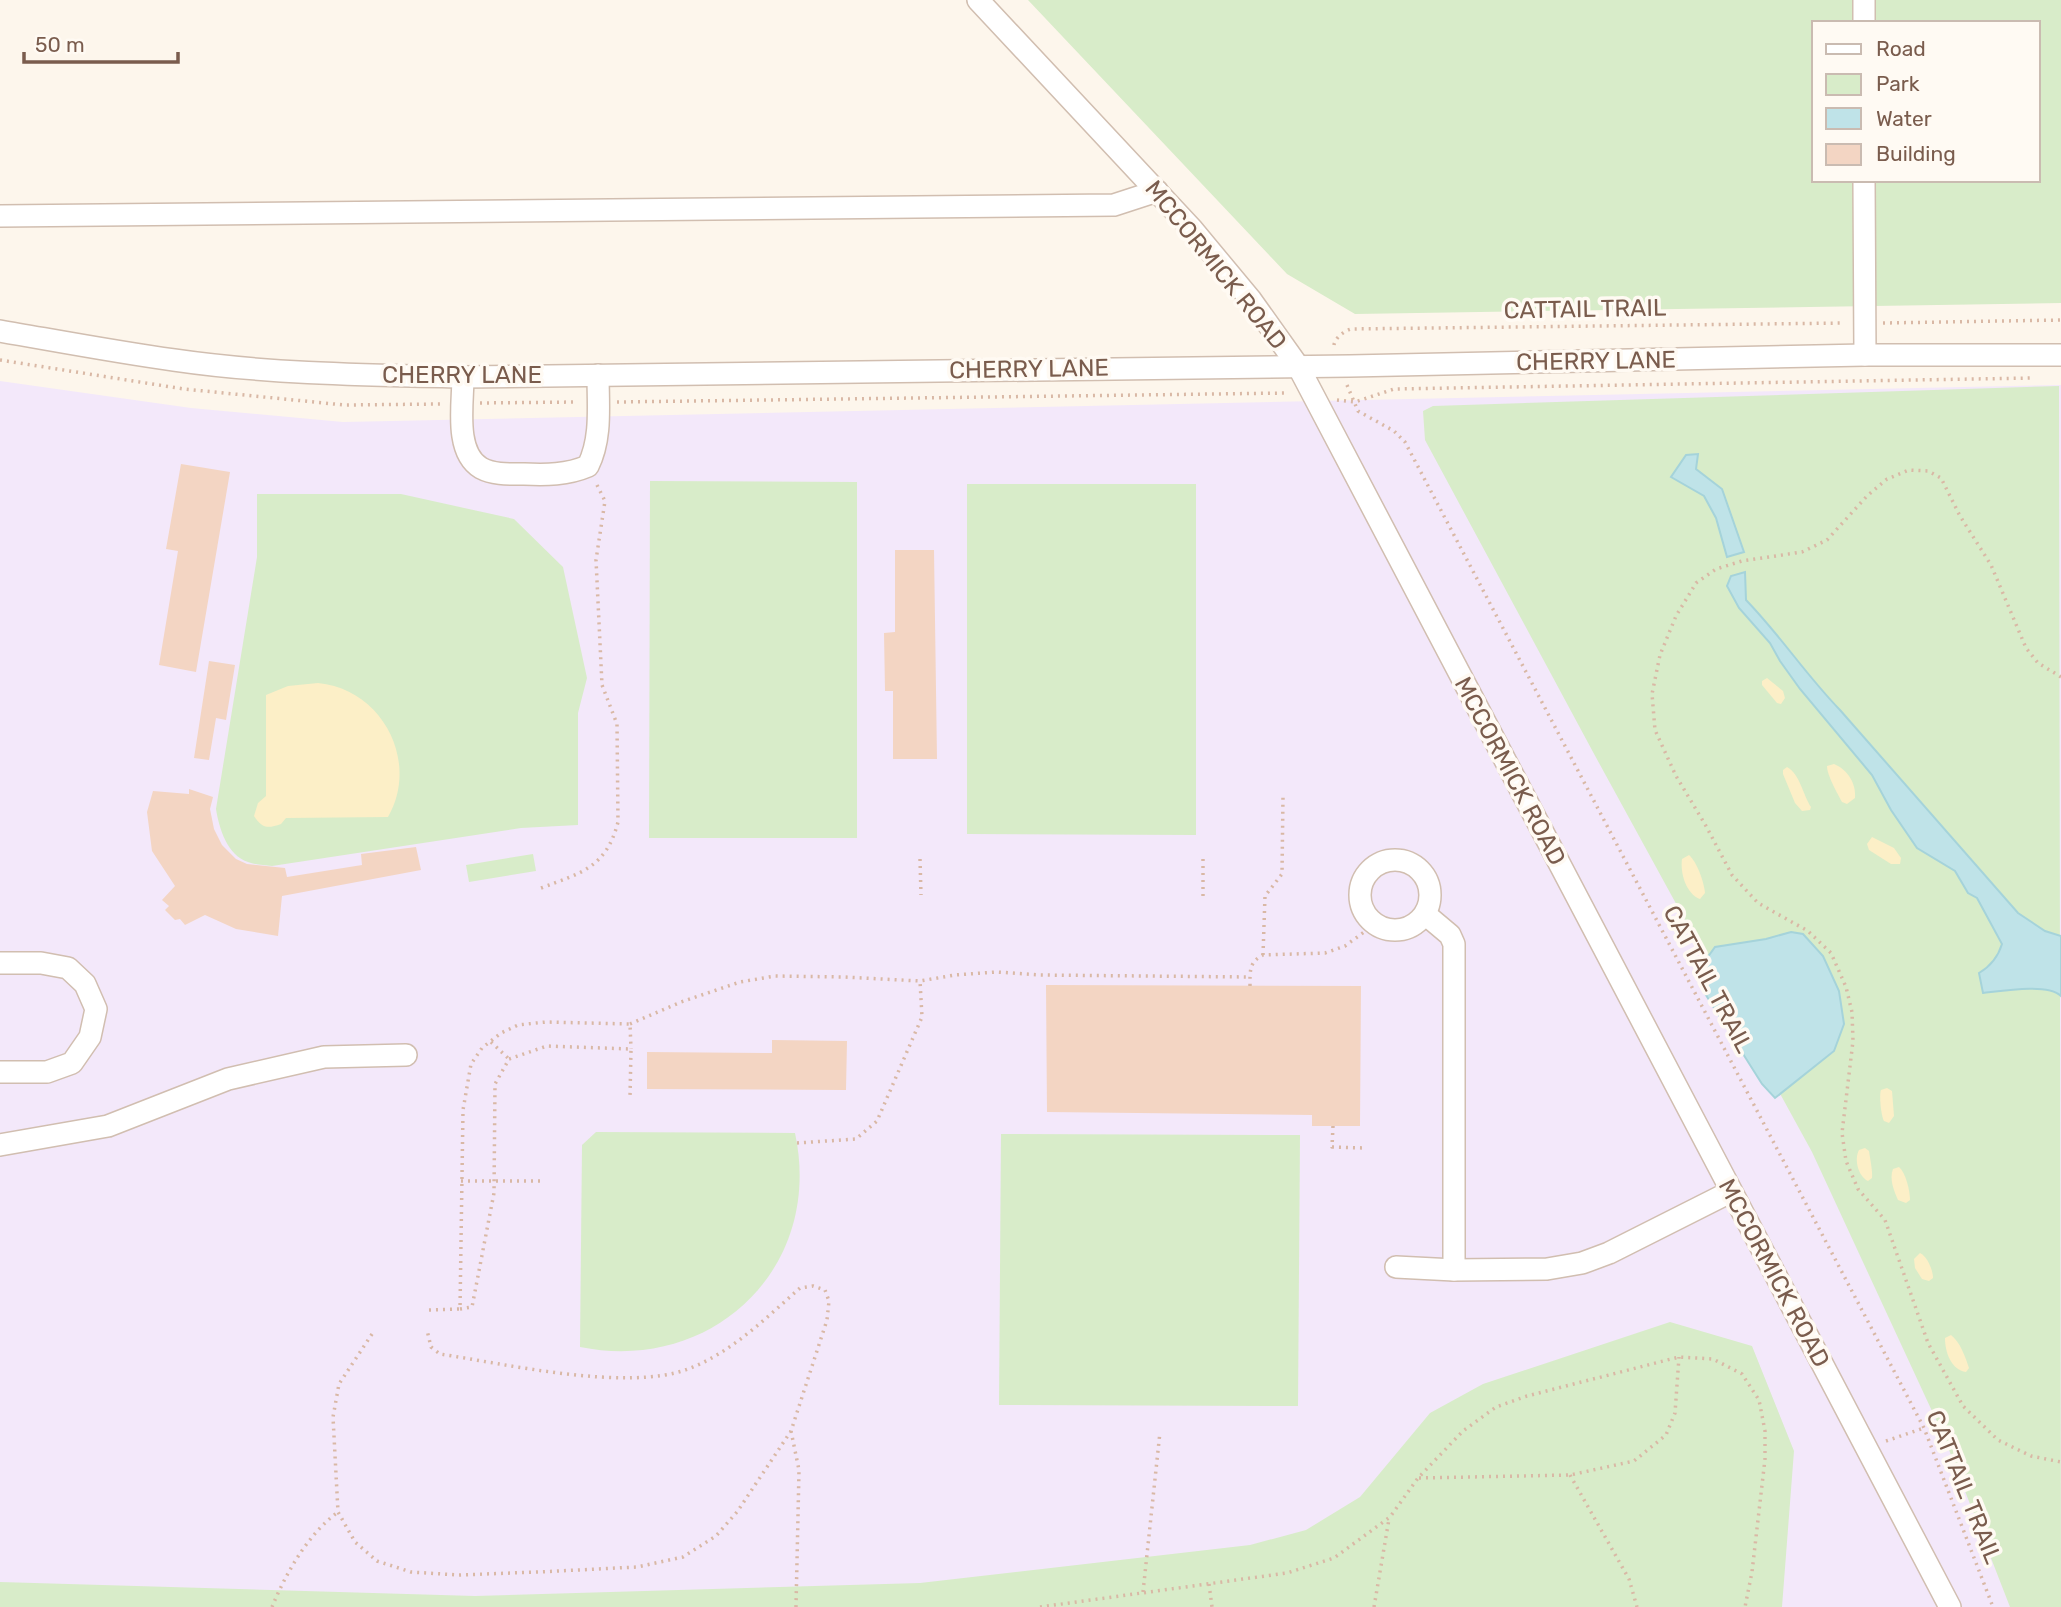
<svg xmlns="http://www.w3.org/2000/svg" width="2061" height="1607" font-family="Rubik,sans-serif">
	<style>
		.education { fill: #f3e8fa }
		.green { fill: #d8ecc9; fill-rule: evenodd }
		.sand { fill: #fcefc7 }
		.water { fill: #bfe3e8; stroke: #a5d3da; stroke-width: 2 }
		.building { fill: #f3d5c3 }
		.lines { fill: none; stroke-linecap: round; stroke-linejoin: round }
		.minor-casing { stroke: #d1beb0; stroke-width: 24 }
		.path { stroke: #d9b8a5; stroke-width: 3.5; stroke-dasharray: 2 5; stroke-linecap: butt }
		.minor { stroke: #fff; stroke-width: 21 }
		.labels { text-anchor: middle; dominant-baseline: central; stroke-width: 7; stroke-linejoin: round; paint-order: stroke }
		.street-label { font-size: 24px; fill: #7a5c4d; stroke: #fffaf3 }
	</style>
	<rect width="100%" height="100%" fill="#fdf6ec"/>
	<path class="education" d="M0 381 191 408 343 422 2061 385V1607H0Z"/>
	<g class="green">
		<path d="M1028 0H2061V303L1355 314 1287 274ZM1814 23H2038V180H1814Z"/>
		<path d="M2059 386 2061 1607H2010L1944 1437 1812 1152 1593 752 1425 440 1423 411 1433 406Z"/>
		<path d="M650 481 857 482V838H649Z"/>
		<path d="M967 484H1196V835L967 834Z"/>
		<path d="M257 494H401L514 519 563 567 587 678 578 713V825L521 828 272 866C264 865 255 865 248 862 227 855 219 828 216 809L257 557Z"/>
		<path d="M533 854 536 871 469 882 466 865Z"/>
		<path d="M596 1132 795 1133C824 1267 713 1374 580 1347L582 1145Z"/>
		<path d="M1001 1134 1300 1135 1298 1406 999 1405Z"/>
		<path d="M1670 1322 1752 1346 1794 1451 1782 1607H0V1582L475 1596 920 1583 1250 1545 1306 1530 1360 1497 1430 1413 1483 1384Z"/>
	</g>
	<g class="sand">
		<path d="M1767 678 1783 691 1785 698 1781 704 1777 703 1762 685V681Z"/>
		<path d="M318 683C382 689 420 761 388 817L286 818 281 824C267 829 262 828 254 816L258 803 266 796V695L288 686Z"/>
		<path d="M1834 764C1848 770 1856 783 1855 798L1847 804 1842 802C1837 793 1827 775 1827 766Z"/>
		<path d="M1787 767C1800 774 1803 795 1811 807L1810 810 1802 811 1795 803 1783 774V770Z"/>
		<path d="M1872 837 1894 848 1901 858 1900 864H1891L1869 850 1867 844Z"/>
		<path d="M1689 855C1697 862 1704 882 1705 893L1700 899C1686 894 1680 873 1682 859Z"/>
		<path d="M1887 1088 1892 1091 1894 1116 1889 1123 1884 1121C1881 1116 1879 1095 1881 1090Z"/>
		<path d="M1865 1148 1869 1151C1870 1158 1873 1173 1872 1178L1868 1181C1858 1176 1854 1159 1859 1150Z"/>
		<path d="M1899 1167C1906 1173 1910 1191 1910 1200L1906 1203 1898 1200C1894 1191 1889 1179 1893 1169Z"/>
		<path d="M1920 1253C1927 1256 1933 1270 1933 1278L1929 1281 1922 1279 1915 1268 1914 1259Z"/>
		<path d="M1951 1335C1960 1342 1965 1356 1969 1368L1966 1372C1951 1370 1945 1352 1945 1338Z"/>
	</g>
	<g class="water">
		<path d="M1698 454 1696 469 1722 489 1744 552 1727 557 1716 518 1704 496 1671 477 1686 455Z"/>
		<path d="M1745 572 1746 600C1780 635 1806 675 1840 710L2018 913 2045 931 2061 936V996C2048 983 2001 991 1983 993L1979 973C1991 966 1998 957 2002 944L1977 898 1968 893 1955 871 1917 848 1891 810 1872 775 1800 689 1780 661 1770 643 1739 608 1727 586 1731 576Z"/>
		<path d="M1791 932 1803 934 1823 956 1839 991 1844 1024 1834 1051 1775 1098 1762 1084 1704 992 1700 968 1715 947 1766 939Z"/>
	</g>
	<g class="building">
		<path d="M181 464 230 472 196 672 159 665 178 551 166 549Z"/>
		<path d="M895 550H934L937 759H893V691H885L884 633 895 632Z"/>
		<path d="M209 661 235 665 226 720 216 718 209 760 194 758Z"/>
		<path d="M189 789 213 797 210 809 214 829 222 845 236 859 247 864 285 868 287 877 362 865 361 854 416 847 421 870 282 896 278 936 236 929 205 915 185 925 180 919 175 920 165 910 169 906 162 900 175 886 152 851 147 812 153 791 189 794Z"/>
		<path d="M1046 985 1361 986 1360 1126H1312V1115L1047 1112Z"/>
		<path d="M772 1040 847 1041 846 1090 647 1089V1052L772 1053Z"/>
	</g>
	<g class="lines">
		<g class="minor-casing">
			<g id="minor">
				<path d="M978 0 1192 229 1251 300 1298 366 1950 1607"/>
				<path d="M1864 0V23"/>
				<path d="M1864 180 1865 355"/>
				<path d="M0 216 1114 205 1157 191"/>
				<path d="M0 331C58 341 116 352 174 360 270 374 367 375 463 377L1350 366 1865 355H2061"/>
				<path d="M463 377C463 403 454 452 481 468 494 475 510 474 524 474 546 475 567 475 588 466 602 438 598 405 598 375"/>
				<circle cx="1395" cy="895" r="35"/>
				<path d="M1425 914 1450 935 1454 944V1270"/>
				<path d="M0 963H41L68 968 85 984 96 1009 90 1037 72 1063 47 1072H0"/>
				<path d="M0 1145 108 1126 228 1079 324 1057 406 1055"/>
				<path d="M1396 1267 1454 1270 1547 1269 1582 1263 1609 1253 1730 1192"/>
			</g>
		</g>
		<g class="path">
			<path d="M1883 323 2061 320"/>
			<path d="M1334 345C1335 338 1344 331 1351 329L1844 323"/>
			<path d="M0 360 184 389 344 405 441 404"/>
			<path d="M1347 385 1358 411 1394 431 1405 442 1924 1428 1993 1607"/>
			<path d="M1337 400 1355 402 1394 389 2031 378"/>
			<path d="M617 402 1288 393"/>
			<path d="M480 403 578 402"/>
			<path d="M2061 677 2038 663 2026 648 1991 565 1960 516 1941 478 1928 471 1909 470 1887 479 1867 496 1827 540 1802 552 1742 561 1716 569 1696 583 1676 616 1660 655 1652 694 1655 730 1676 776 1706 826 1732 875 1758 903 1808 931 1831 953 1846 987 1852 1012 1853 1041 1842 1133 1846 1161 1858 1189 1885 1220 1928 1343 1963 1406 1998 1440 2031 1456 2061 1462"/>
			<path d="M920 859 921 895"/>
			<path d="M1203 859V896"/>
			<path d="M541 888C581 873 606 868 618 822L617 724 602 685 596 560 605 501 596 483"/>
			<path d="M1263 955 1265 896 1282 874 1283 797"/>
			<path d="M1250 986C1250 971 1249 962 1263 955L1325 953 1345 946 1375 924"/>
			<path d="M630 1024 681 1002 740 982 775 976 845 977 920 981 955 975 997 972 1040 975 1250 977"/>
			<path d="M491 1042 509 1059"/>
			<path d="M1333 1126 1332 1147 1365 1148"/>
			<path d="M797 1143 856 1139 877 1121 922 1017 920 981"/>
			<path d="M461 1181H545"/>
			<path d="M460 1309 472 1307 494 1193 495 1084 509 1059 547 1046 631 1049 630 1097"/>
			<path d="M429 1310 460 1309 463 1110 471 1064 482 1048 501 1033 518 1025 546 1022 630 1024 631 1049"/>
			<path d="M372 1334 339 1384 333 1417 338 1512 355 1542 377 1561 411 1572 459 1575 538 1572 637 1567 683 1557 716 1536 737 1512 791 1431 827 1320 829 1301 825 1290 813 1286 800 1288C766 1318 731 1353 688 1369 627 1392 506 1364 440 1354L431 1347 427 1330"/>
			<path d="M791 1431 799 1470 796 1607"/>
			<path d="M1886 1441 1924 1428"/>
			<path d="M1570 1475 1629 1579 1637 1607"/>
			<path d="M1419 1478 1570 1475 1634 1461 1666 1435 1675 1413 1679 1357"/>
			<path d="M1209 1584 1212 1607"/>
			<path d="M1143 1592 1160 1432"/>
			<path d="M272 1607C286 1573 308 1534 338 1512"/>
			<path d="M1040 1607 1287 1573 1334 1558 1390 1517 1418 1478 1463 1431 1496 1407 1527 1396 1679 1357 1713 1359 1742 1374 1759 1400 1765 1431V1459L1752 1572 1745 1607"/>
			<path d="M1374 1607 1389 1519"/>
		</g>
		<use href="#minor" class="minor"/>
	</g>
	<g class="labels">
		<g class="street-label">
			<text transform="translate(1216 265) rotate(51)">MCCORMICK ROAD</text>
			<text transform="translate(1585 309) rotate(-1)">CATTAIL TRAIL</text>
			<text transform="translate(1596 361) rotate(-1)">CHERRY LANE</text>
			<text transform="translate(1029 369) rotate(-1)">CHERRY LANE</text>
			<text x="462" y="375">CHERRY LANE</text>
			<text transform="translate(1510 771) rotate(62)">MCCORMICK ROAD</text>
			<text transform="translate(1708 979) rotate(62)">CATTAIL TRAIL</text>
			<text transform="translate(1774 1273) rotate(62)">MCCORMICK ROAD</text>
			<text transform="translate(1964 1487) rotate(68)">CATTAIL TRAIL</text>
		</g>
	</g>
	<rect x="1812" y="21" width="228" height="161" fill="#fffaf3" stroke="#cabbb1" stroke-width="2"/>
	<rect x="1826" y="44" width="35" height="10" fill="#ffffff" stroke="#cabbb1" stroke-width="2"/>
	<text x="1876" y="56" font-size="21" fill="#7a5c4d">Road</text>
	<rect x="1826" y="74" width="35" height="21" fill="#d8ecc9" stroke="#cabbb1" stroke-width="2"/>
	<text x="1876" y="91" font-size="21" fill="#7a5c4d">Park</text>
	<rect x="1826" y="108" width="35" height="21" fill="#bfe3e8" stroke="#cabbb1" stroke-width="2"/>
	<text x="1876" y="126" font-size="21" fill="#7a5c4d">Water</text>
	<rect x="1826" y="144" width="35" height="21" fill="#f3d5c3" stroke="#cabbb1" stroke-width="2"/>
	<text x="1876" y="161" font-size="21" fill="#7a5c4d">Building</text>
	<path d="M24 52v10h154v-10" fill="none" stroke="#7a5c4d" stroke-width="3.5"/>
	<text x="35" y="52" font-size="21" fill="#7a5c4d" stroke="#fffaf3" stroke-width="5" paint-order="stroke">50 m</text>
</svg>
